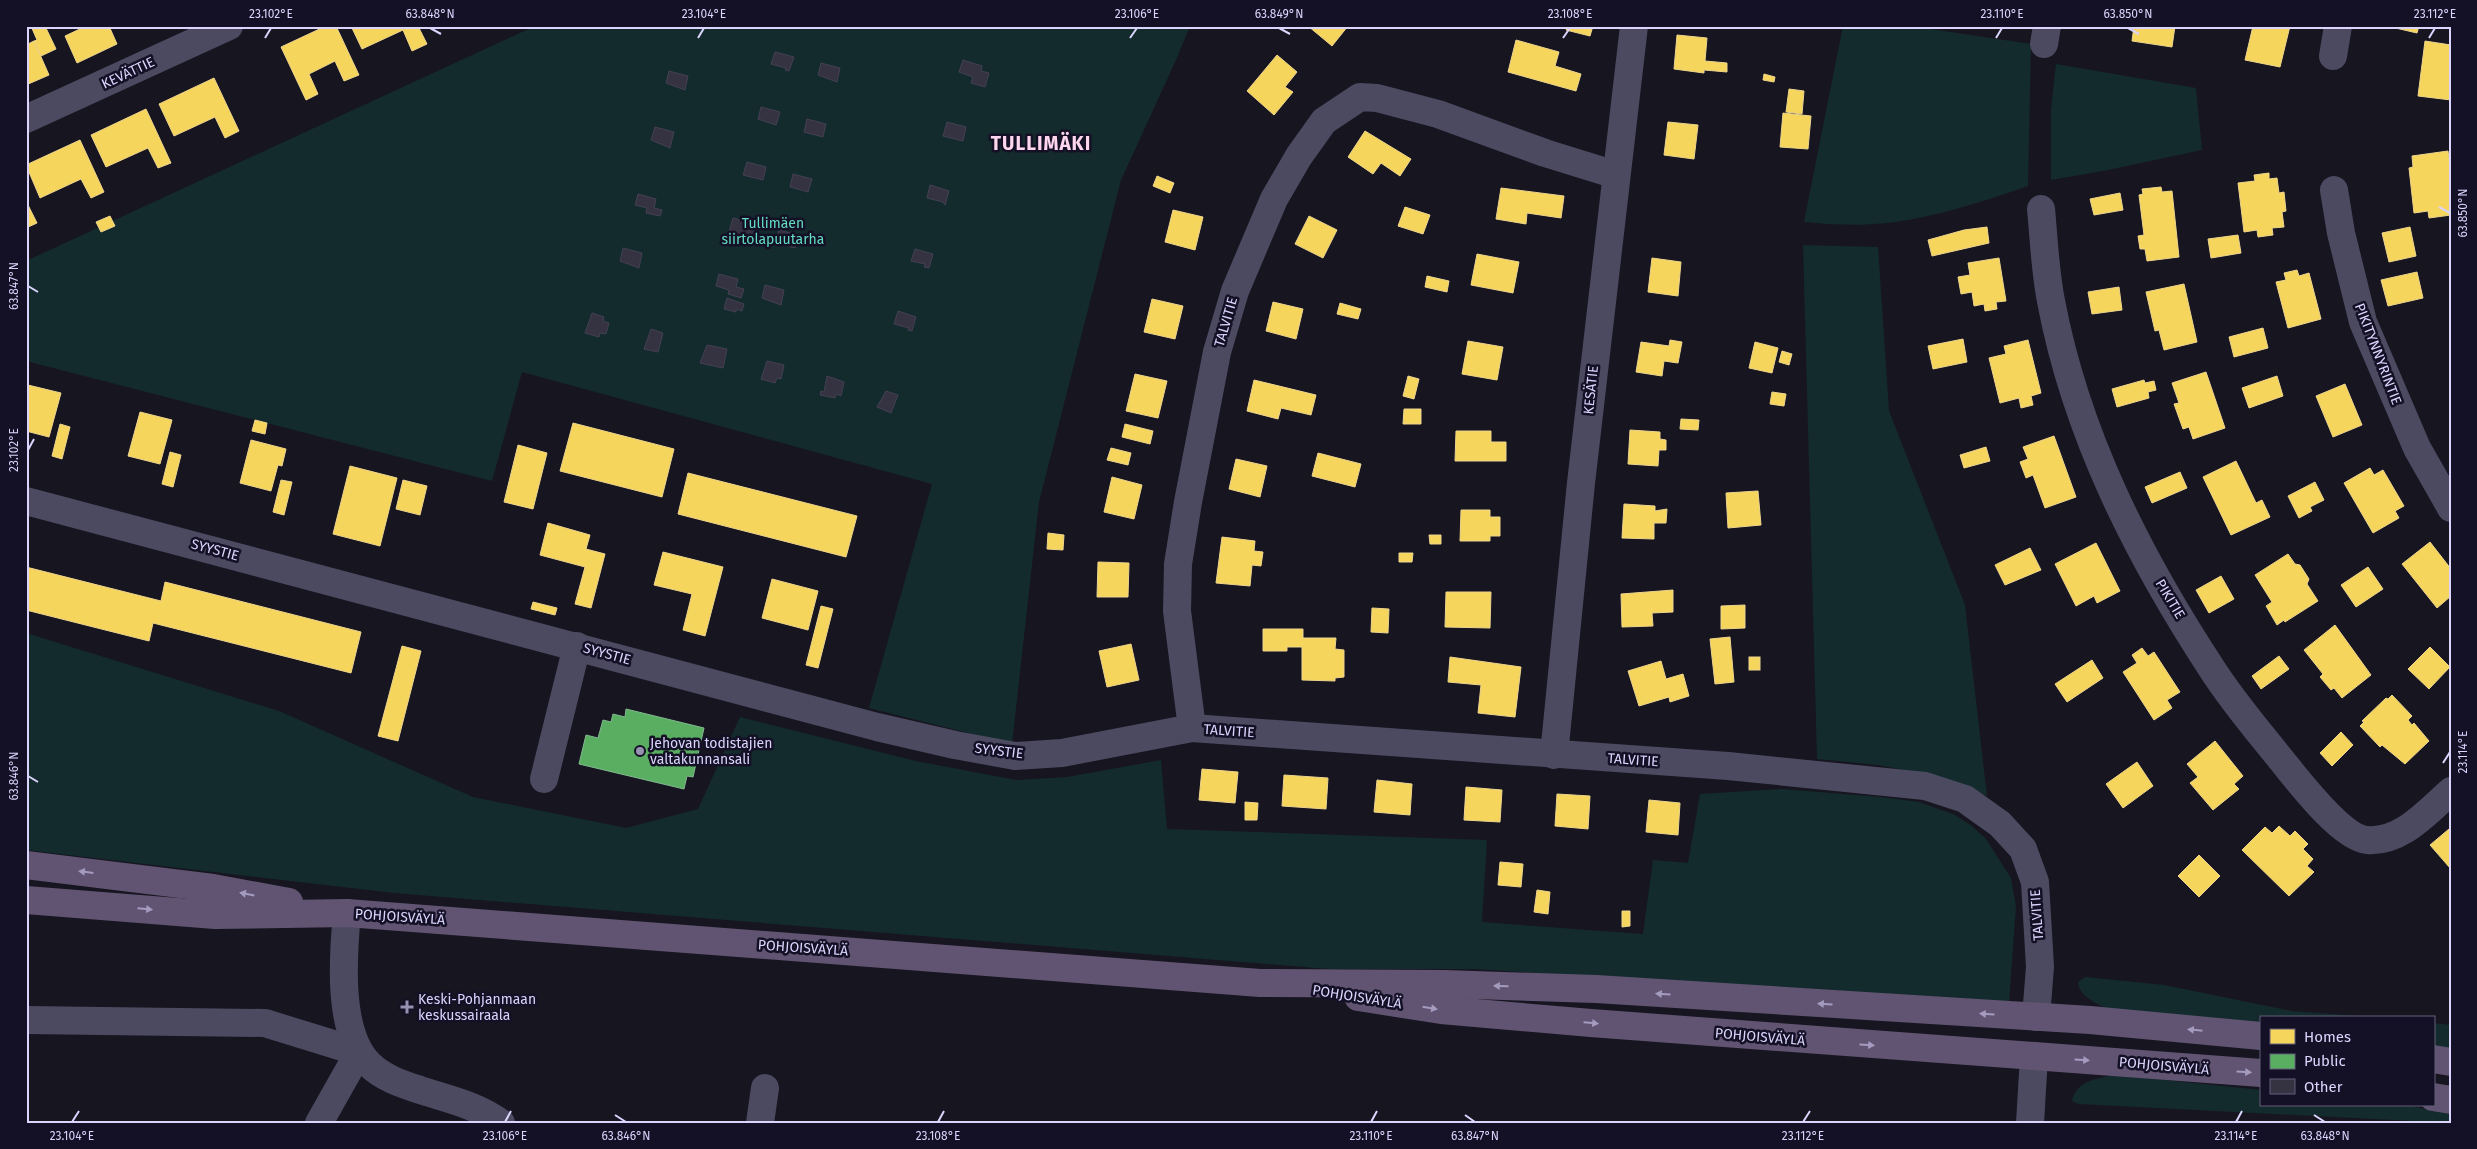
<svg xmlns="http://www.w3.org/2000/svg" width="2477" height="1149" font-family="'Fira Sans',sans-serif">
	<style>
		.green { fill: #142b2d }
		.homes { fill: #f6d55c; stroke: #eed58d }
		.public { fill: #5aae61; stroke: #81ba90 }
		.building { fill: #353242; stroke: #444054 }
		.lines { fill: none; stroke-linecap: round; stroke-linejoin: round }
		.minor { stroke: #4c4a61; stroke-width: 28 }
		.major { stroke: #605472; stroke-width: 28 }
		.oneway { fill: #a49bbf }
		.ticks { fill: none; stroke: #dbd5fe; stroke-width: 2 }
		.poi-dot { fill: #9692b0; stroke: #141025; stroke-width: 2 }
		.labels { text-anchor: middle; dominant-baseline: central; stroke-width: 5; stroke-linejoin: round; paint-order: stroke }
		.street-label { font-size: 14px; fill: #dbd5fe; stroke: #141025 }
		.park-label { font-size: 14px; fill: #63dcc3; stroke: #141025 }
		.poi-label { font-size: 14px; fill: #dbd5fe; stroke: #141025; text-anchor: start }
		.district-label { font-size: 19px; font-weight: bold; letter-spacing: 1px; fill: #fed7ee; stroke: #141025 }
		.neatline { fill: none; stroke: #dbd5fe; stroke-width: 2 }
		.ticks-label { font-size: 12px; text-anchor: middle; fill: #dbd5fe }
	</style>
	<rect width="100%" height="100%" fill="#171520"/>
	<g class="green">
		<path d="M535 26H1190L1176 60 1121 180 1039 502 1012 744 869 708 932 484 522 372 492 481 26 361V261Z"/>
		<path d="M1843 26H1911L2031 44 2028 186C1982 202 1921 222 1873 224 1850 226 1827 224 1804 222Z"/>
		<path d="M2056 64 2196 88 2202 150 2103 171 2051 180V109Z"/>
		<path d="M1803 245 1878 247 1889 411 1965 605 1987 796 1930 775 1878 765 1817 759Z"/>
		<path d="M26 633 279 711 473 797 626 828 698 809 740 717 916 761 1016 780 1067 777 1161 760 1167 829 1487 840 1482 922 1643 934 1653 860 1688 863 1700 794 1782 789 1881 797 1919 802 1953 814 1972 826 1986 839 2011 878 2016 907 2009 1002 1474 969H1328L394 893 26 850Z"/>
		<path d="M2085 977 2164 985 2292 1011 2385 1018H2261V1024L2110 1010C2099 1005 2078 996 2078 982Z"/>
		<path d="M2433 1023 2451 1025V1049L2433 1047Z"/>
		<path d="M2116 1075 2261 1090V1105H2403L2451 1113V1123L2079 1104 2072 1101C2076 1080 2100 1078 2116 1075Z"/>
	</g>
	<g class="homes">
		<path d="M31 26H45L56 49 41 56 34 41 37 40Z"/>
		<path d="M81 26H109L117 44 77 63 65 36 82 28Z"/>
		<path d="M326 26H336L359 75 344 81 335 61 309 74 318 94 306 100 281 47Z"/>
		<path d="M351 26H418L427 44 412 51 403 30 362 49Z"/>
		<path d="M1308 26H1348L1332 46Z"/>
		<path d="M1568 26H1593L1590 36 1566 30Z"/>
		<path d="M2134 26H2175L2172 47 2132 41Z"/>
		<path d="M2253 26H2290L2280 67 2245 60Z"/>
		<path d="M2387 26H2419L2417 33Z"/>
		<path d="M1677 35 1707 38 1705 61 1727 63V72L1704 70V73L1674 69Z"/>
		<path d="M1516 40 1559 52 1555 66 1581 74 1576 91 1508 72Z"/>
		<path d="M34 41 49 75 26 85V45Z"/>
		<path d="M2425 41 2451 45V100L2418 96Z"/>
		<path d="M1277 55 1297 72 1285 87 1293 92 1274 115 1247 91Z"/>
		<path d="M1764 74 1775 77 1774 82 1763 80Z"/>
		<path d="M214 78 239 131 225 138 215 117 174 136 159 104Z"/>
		<path d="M1789 89 1804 91 1802 114 1786 112Z"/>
		<path d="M146 109 171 163 158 168 148 148 106 167 91 135Z"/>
		<path d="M1783 113 1811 116 1808 149 1780 147Z"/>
		<path d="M1668 122 1698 125 1694 159 1664 155Z"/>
		<path d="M1365 131 1411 159 1400 176 1381 163 1373 174 1348 157Z"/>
		<path d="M80 140 104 192 91 198 81 179 40 198 26 165Z"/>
		<path d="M2448 151 2451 173V215L2429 218 2428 211 2414 213 2409 168 2413 167 2412 156Z"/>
		<path d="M2269 173V179L2277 178 2279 193 2284 192 2286 211 2282 212 2284 227 2272 228 2273 235 2258 237 2257 230 2244 232 2238 183 2255 181 2254 175Z"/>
		<path d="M1157 176 1174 183 1170 193 1153 186Z"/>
		<path d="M2161 187 2162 192 2172 191 2179 257 2147 261 2145 249H2140L2138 236 2144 235 2139 195 2143 194 2142 189Z"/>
		<path d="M1501 188 1564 196 1561 218 1527 213 1526 224 1496 219Z"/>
		<path d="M2120 193 2123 210 2094 215 2090 199Z"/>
		<path d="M26 201 37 223 26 228Z"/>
		<path d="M1405 207 1430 215 1423 234 1398 226Z"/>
		<path d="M1173 210 1203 217 1195 250 1165 242Z"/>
		<path d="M110 216 115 226 101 232 96 222Z"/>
		<path d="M1309 216 1337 230 1323 258 1295 244Z"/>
		<path d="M1987 227 1989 243 1932 256 1928 240 1964 230Z"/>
		<path d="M2410 227 2416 256 2389 262 2382 233Z"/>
		<path d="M2238 235 2241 253 2211 258 2208 239Z"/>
		<path d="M1477 254 1519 262 1513 293 1471 285Z"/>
		<path d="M1652 258 1681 262 1678 296 1648 292Z"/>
		<path d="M1999 258 2006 301 1996 302 1997 309 1985 311 1984 304 1974 306 1972 292 1961 294 1958 277 1970 275 1968 263Z"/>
		<path d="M2297 270 2299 276 2309 273 2321 319 2288 328 2276 282 2286 280 2284 273Z"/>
		<path d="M2417 272 2423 298 2388 306 2381 280Z"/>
		<path d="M1427 276 1449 281 1447 292 1425 287Z"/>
		<path d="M2184 284 2197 342 2164 350 2159 330 2155 331 2146 292Z"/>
		<path d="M2119 287 2122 310 2092 314 2088 292Z"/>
		<path d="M1152 299 1183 306 1175 339 1144 332Z"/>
		<path d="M1273 302 1303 309 1296 339 1266 331Z"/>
		<path d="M1340 303 1361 309 1358 319 1337 314Z"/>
		<path d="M2263 328 2268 348 2234 357 2229 337Z"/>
		<path d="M1963 339 1967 362 1933 369 1928 346Z"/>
		<path d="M1670 340 1682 342 1678 363 1664 361 1662 376 1636 372 1641 342 1669 346Z"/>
		<path d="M2028 340 2041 393 2031 396 2033 405 2021 408 2019 398 2000 403 1989 358 2006 354 2004 346Z"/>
		<path d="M1468 341 1503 347 1497 380 1462 374Z"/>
		<path d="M1755 342 1778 348 1772 373 1749 368Z"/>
		<path d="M1782 351 1792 354 1789 365 1779 362Z"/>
		<path d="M2206 372 2225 428 2193 439 2189 427 2183 429 2174 404 2179 403 2172 383Z"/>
		<path d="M1135 374 1167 381 1158 418 1126 411Z"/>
		<path d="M1408 376 1419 379 1414 399 1403 396Z"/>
		<path d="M2277 376 2283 396 2249 408 2242 388Z"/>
		<path d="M1254 380 1316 395 1311 415 1281 408 1278 419 1247 411Z"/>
		<path d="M2144 380 2145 383 2154 381 2156 390 2148 392 2149 398 2117 407 2112 389Z"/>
		<path d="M2345 384 2362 425 2333 437 2316 396Z"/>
		<path d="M28 385 61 393 49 437 26 431Z"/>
		<path d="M1772 392 1786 394 1784 406 1770 404Z"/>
		<path d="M1404 409H1421V424H1403Z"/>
		<path d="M140 412 172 420 160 464 128 456Z"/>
		<path d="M1681 419 1699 420 1698 430 1680 429Z"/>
		<path d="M255 420 267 423 265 434 252 431Z"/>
		<path d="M573 423 674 449 662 497 560 471Z"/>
		<path d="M60 424 70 427 62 459 52 456Z"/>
		<path d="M1125 424 1153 431 1150 444 1122 437Z"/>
		<path d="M1630 430 1660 432V439L1666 440V450H1659L1658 466 1628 464Z"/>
		<path d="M1456 431H1491V442H1506V461H1455Z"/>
		<path d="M2054 436 2076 497 2045 508 2033 475 2026 478 2020 462 2028 459 2023 447Z"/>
		<path d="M251 440 286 449 282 466 278 465 271 491 240 483Z"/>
		<path d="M518 445 547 453 533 509 504 502Z"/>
		<path d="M1986 447 1990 461 1964 468 1960 455Z"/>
		<path d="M1111 448 1131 453 1128 465 1107 460Z"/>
		<path d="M170 452 181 455 173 487 162 484Z"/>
		<path d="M1318 453 1361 464 1355 487 1312 476Z"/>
		<path d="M1236 459 1267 466 1260 497 1229 489Z"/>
		<path d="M2236 461 2256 503 2262 500 2270 517 2231 535 2203 477Z"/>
		<path d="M350 466 397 478 380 546 333 534Z"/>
		<path d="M2370 468 2374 475 2383 470 2404 506 2395 511 2399 518 2373 533 2344 483Z"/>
		<path d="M2180 472 2187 488 2152 503 2145 487Z"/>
		<path d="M688 473 857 516 846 557 678 514Z"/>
		<path d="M1112 477 1142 485 1134 519 1104 512Z"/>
		<path d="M281 480 292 482 284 515 273 512Z"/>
		<path d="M403 480 427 486 420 515 396 509Z"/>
		<path d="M2315 482 2324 500 2310 507 2312 511 2299 518 2288 496Z"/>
		<path d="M1758 491 1761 525 1728 528 1726 493Z"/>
		<path d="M1624 504 1655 506V511L1667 509 1666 523H1654V539L1622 538Z"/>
		<path d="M1461 510H1490V517H1500V536H1490V541H1460Z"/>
		<path d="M548 523 590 535 586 549 605 554 591 608 575 604 585 567 540 555Z"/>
		<path d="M1048 533 1064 535 1063 550 1047 549Z"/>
		<path d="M1429 535H1441V544H1430Z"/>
		<path d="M1222 537 1255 541 1254 551 1263 552 1261 566 1252 565 1250 586 1216 583Z"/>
		<path d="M2430 542 2451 569V596L2437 608 2402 564Z"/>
		<path d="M2096 543 2120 591 2097 603 2094 596 2076 606 2055 564Z"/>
		<path d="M2030 548 2041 570 2005 585 1995 565Z"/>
		<path d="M663 552 723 567 705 636 683 630 692 594 654 585Z"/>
		<path d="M1399 553H1413L1412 562H1399Z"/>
		<path d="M2288 554 2295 564 2300 565 2309 579 2307 584 2318 601 2285 622 2284 620 2277 625 2266 606 2272 602 2255 575Z"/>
		<path d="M1098 562 1129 563 1128 597H1097Z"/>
		<path d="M26 567 161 601 165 582 361 632 351 673 153 623 149 641 26 610Z"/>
		<path d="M2368 567 2383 589 2356 607 2341 585Z"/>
		<path d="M2221 576 2234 599 2209 613 2196 590Z"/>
		<path d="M772 579 818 591 808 630 762 618Z"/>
		<path d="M1673 590V612L1652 613 1653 626 1622 627 1621 594Z"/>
		<path d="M1446 592H1491L1490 628 1445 627Z"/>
		<path d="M533 602 557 608 555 615 531 609Z"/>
		<path d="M1745 605V628L1721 629V606Z"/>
		<path d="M821 606 833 609 818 668 806 665Z"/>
		<path d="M1372 608 1389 609 1388 633 1371 632Z"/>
		<path d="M2335 625 2371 675 2342 698 2334 688 2331 690 2320 677 2323 674 2304 650Z"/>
		<path d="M1263 629H1303V638H1336L1335 649 1344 650V677L1335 678V681L1302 680V647H1287V651H1263Z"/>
		<path d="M1730 637 1734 682 1715 684 1710 639Z"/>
		<path d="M1131 644 1139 680 1107 687 1099 651Z"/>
		<path d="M402 646 421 651 398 741 378 736Z"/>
		<path d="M2430 647 2450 667 2429 689 2408 669Z"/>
		<path d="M2142 648 2148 656 2154 652 2180 692 2167 700 2172 708 2154 720 2123 672 2137 663 2132 655Z"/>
		<path d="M2279 656 2289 669 2261 689 2252 676Z"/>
		<path d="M1450 657 1521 667 1515 717 1478 713 1481 685 1448 682Z"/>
		<rect x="1749" y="657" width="11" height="13"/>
		<path d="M2092 660 2103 678 2067 702 2055 684Z"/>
		<path d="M1661 661 1666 679 1683 674 1689 696 1670 702 1669 697 1639 706 1628 671Z"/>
		<path d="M2392 695 2412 716 2408 720 2412 725 2414 723 2429 741 2405 764 2382 745 2380 747 2360 726 2364 722 2362 721 2386 698 2388 699Z"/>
		<path d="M2341 732 2353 745 2332 766 2320 753Z"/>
		<path d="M2215 741 2243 776 2234 784 2239 789 2213 810 2190 783 2198 777 2187 764Z"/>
		<path d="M2137 762 2153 786 2123 808 2106 784Z"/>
		<path d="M1202 769 1238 772 1235 803 1199 800Z"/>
		<path d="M1284 775 1328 778 1326 809 1282 806Z"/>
		<path d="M1377 780 1412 784 1410 815 1374 812Z"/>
		<path d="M1466 787 1502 790 1500 822 1464 820Z"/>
		<path d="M1557 794 1590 796 1588 829 1555 826Z"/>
		<path d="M1649 800 1680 803 1678 835 1646 832Z"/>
		<path d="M1245 802 1258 803 1257 820H1245Z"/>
		<path d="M2279 826 2290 836 2295 831 2308 844 2303 849 2313 859 2307 866 2314 872 2289 896 2242 850 2265 827 2272 833Z"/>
		<path d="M2449 829 2451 831 2450 868 2430 845Z"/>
		<path d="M2199 855 2220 876 2199 897 2178 876Z"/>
		<path d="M1500 862 1523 864 1521 887 1498 885Z"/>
		<path d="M1537 890 1550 892 1548 914 1534 912Z"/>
		<path d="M1622 911H1630V926L1622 927Z"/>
	</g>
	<path class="public" d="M626 709 704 728 693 777 687 776 684 789 579 764 586 735 598 738 603 720 611 722 613 714 625 717Z"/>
	<g class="building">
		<path d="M775 52 794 57 789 71 785 70 786 68 771 64Z"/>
		<path d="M963 60 982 66 981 71 989 73 985 87 971 83 973 77 959 72Z"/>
		<path d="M821 63 840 68 837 82 818 75Z"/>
		<path d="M669 71 688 76 685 90 666 83Z"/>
		<path d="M761 107 780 112 776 125 758 119Z"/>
		<path d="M807 119 826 124 823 137 804 132Z"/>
		<path d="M947 122 966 127 963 141 943 136Z"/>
		<path d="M655 127 674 132 670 148 651 140Z"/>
		<path d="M747 162 766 167 763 180 743 175Z"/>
		<path d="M793 174 812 179 808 192 790 187Z"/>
		<path d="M930 185 949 191 945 205 943 202 927 198Z"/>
		<path d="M638 194 656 199 654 208 662 210 660 216 646 213 647 208 635 205Z"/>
		<path d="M733 218 753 223 751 230 759 232 756 244 742 240 743 235 729 232Z"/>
		<path d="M779 230 798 235 795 248 776 243Z"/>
		<path d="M623 248 642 253 639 268 620 261Z"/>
		<path d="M915 249 933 254 929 268 924 267 925 264 911 261Z"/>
		<path d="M719 274 738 279 736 287 744 289 741 298 728 294 729 290 716 286Z"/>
		<path d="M765 285 784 290 781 305 762 298Z"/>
		<path d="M727 298 744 304 742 311 736 309V312L724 309Z"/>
		<path d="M898 311 916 317 912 331 908 330 909 328 894 324Z"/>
		<path d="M592 313 604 317 603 321 609 323 606 334 600 333 599 337 585 333Z"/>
		<path d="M651 329 663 333 658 352 644 349Z"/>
		<path d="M707 345 727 349 723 368 700 363Z"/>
		<path d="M767 361 784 365 781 379 777 378 775 383 761 379Z"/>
		<path d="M827 376 844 382 841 396 836 394 835 398 820 395 821 391 824 392Z"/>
		<path d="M886 391 898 395 891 413 877 407Z"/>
	</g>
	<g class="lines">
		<g class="minor">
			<path d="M2044 44 2047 26"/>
			<path d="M2333 56 2338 26"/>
			<path d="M26 119 229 26"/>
			<path d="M2334 190 2341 233 2363 322 2417 448 2451 508"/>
			<path d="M2041 209C2044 240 2045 271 2051 301 2076 434 2138 556 2212 669 2233 702 2259 732 2283 762 2299 782 2342 838 2367 840 2401 843 2427 812 2451 791"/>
			<path d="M26 501 877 727 955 745 1015 756 1062 753 1192 728 1728 766 1925 786 1965 799 2000 824 2023 849 2035 882 2040 967 2036 1017"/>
			<path d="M1192 728 1177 611 1178 564 1188 502 1217 352 1235 291 1274 199 1299 156 1324 121 1360 97 1377 98 1438 114 1545 153 1616 175"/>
			<path d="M1554 755 1581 483 1634 26"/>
			<path d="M544 779 577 646"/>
			<path d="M347 913C343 955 337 1032 369 1064 383 1078 402 1084 420 1090 448 1099 477 1105 501 1123"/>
			<path d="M26 1020 265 1023 359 1052"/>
			<path d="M319 1123 359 1052"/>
			<path d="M760 1123 765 1088"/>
			<path d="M2030 1123 2034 1056"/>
		</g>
		<g class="major">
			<path d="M26 865 213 888 289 902"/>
			<path d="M26 900 215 915 347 913 1260 983 1444 984 1596 989 2090 1020 2261 1036"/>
			<path d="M1358 997 1441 1010 1591 1023 2261 1073"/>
			<path d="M2433 1059 2451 1062"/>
			<path d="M2433 1097 2451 1100"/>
		</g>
	</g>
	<defs><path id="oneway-solid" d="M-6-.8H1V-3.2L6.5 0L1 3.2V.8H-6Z" transform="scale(1.25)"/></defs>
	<g class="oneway">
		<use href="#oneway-solid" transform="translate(86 872) rotate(-173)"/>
		<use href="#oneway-solid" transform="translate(247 894) rotate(-169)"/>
		<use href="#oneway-solid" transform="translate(145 909) rotate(5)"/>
		<use href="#oneway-solid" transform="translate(1501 986) rotate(-178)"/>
		<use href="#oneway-solid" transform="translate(1663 994) rotate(-176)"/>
		<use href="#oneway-solid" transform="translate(1825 1004) rotate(-176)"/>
		<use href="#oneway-solid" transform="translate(1430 1008) rotate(9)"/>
		<use href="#oneway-solid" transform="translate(1987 1014) rotate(-177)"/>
		<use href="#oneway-solid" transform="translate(1591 1023) rotate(5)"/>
		<use href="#oneway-solid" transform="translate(2195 1030) rotate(-174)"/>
		<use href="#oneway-solid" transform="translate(1867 1045) rotate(4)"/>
		<use href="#oneway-solid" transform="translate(2082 1060) rotate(4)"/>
		<use href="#oneway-solid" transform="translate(2244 1072) rotate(4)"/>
	</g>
	<path class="ticks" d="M430 28 441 34M1279 28 1290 34M2128 28 2139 34M265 38 271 28M698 38 704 28M1130 38 1137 28M1563 38 1570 28M1996 38 2002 28M2429 38 2435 28M2439 207 2450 213M28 286 38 292M28 450 34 439M2443 763 2450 752M28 776 38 782M615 1115 626 1122M1465 1115 1475 1122M2314 1115 2325 1122M72 1122 79 1111M505 1122 511 1111M938 1122 944 1111M1371 1122 1377 1111M1803 1122 1810 1111M2236 1122 2242 1111"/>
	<g class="poi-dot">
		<circle cx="640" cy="751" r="5"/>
		<path d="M404.5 999.5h5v5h5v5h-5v5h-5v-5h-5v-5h5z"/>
	</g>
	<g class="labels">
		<g class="street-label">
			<text transform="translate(128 73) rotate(-25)">KEVÄTTIE</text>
			<text transform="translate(1226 322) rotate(-74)">TALVITIE</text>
			<text transform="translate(2378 354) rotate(69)">PIKITYNNYRINTIE</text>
			<text transform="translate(1591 390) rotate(-84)">KESÄTIE</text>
			<text transform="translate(215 550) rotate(15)">SYYSTIE</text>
			<text transform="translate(2170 599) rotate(59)">PIKITIE</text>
			<text transform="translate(607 654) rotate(15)">SYYSTIE</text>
			<text transform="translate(1229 731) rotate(4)">TALVITIE</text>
			<text transform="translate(999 751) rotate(7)">SYYSTIE</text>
			<text transform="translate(1633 760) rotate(4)">TALVITIE</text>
			<text transform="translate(2037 915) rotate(-94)">TALVITIE</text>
			<text transform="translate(400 917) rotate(4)">POHJOISVÄYLÄ</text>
			<text transform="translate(803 948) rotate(4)">POHJOISVÄYLÄ</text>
			<text transform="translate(1357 997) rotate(9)">POHJOISVÄYLÄ</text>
			<text transform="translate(1760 1037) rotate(5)">POHJOISVÄYLÄ</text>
			<text transform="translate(2164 1066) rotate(5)">POHJOISVÄYLÄ</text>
		</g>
		<g class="park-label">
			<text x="773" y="223">Tullimäen<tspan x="773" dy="16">siirtolapuutarha</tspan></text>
		</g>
		<g class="poi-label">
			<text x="650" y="743">Jehovan todistajien<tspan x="650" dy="16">valtakunnansali</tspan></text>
			<text x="418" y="999">Keski-Pohjanmaan<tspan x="418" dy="16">keskussairaala</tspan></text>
		</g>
		<g class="district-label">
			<text x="1041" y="143">TULLIMÄKI</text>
		</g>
	</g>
	<rect width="2477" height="1149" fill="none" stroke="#141025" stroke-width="55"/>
	<rect x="2260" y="1016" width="175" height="90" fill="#141025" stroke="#645f7c"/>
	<rect x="2270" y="1029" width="25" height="15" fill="#f6d55c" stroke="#645f7c"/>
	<text x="2304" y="1042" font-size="15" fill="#dbd5fe">Homes</text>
	<rect x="2270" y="1054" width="25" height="15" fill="#5aae61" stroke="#645f7c"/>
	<text x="2304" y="1066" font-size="15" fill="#dbd5fe">Public</text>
	<rect x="2270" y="1079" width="25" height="15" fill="#353242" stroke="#645f7c"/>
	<text x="2304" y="1092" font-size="15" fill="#dbd5fe">Other</text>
	<rect x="28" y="28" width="2422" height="1094" class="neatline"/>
	<g class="ticks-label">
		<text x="271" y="18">23.102°E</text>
		<text x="430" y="18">63.848°N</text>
		<text x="704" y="18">23.104°E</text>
		<text x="1137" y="18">23.106°E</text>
		<text x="1279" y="18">63.849°N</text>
		<text x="1570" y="18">23.108°E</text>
		<text x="2002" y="18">23.110°E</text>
		<text x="2128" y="18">63.850°N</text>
		<text x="2435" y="18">23.112°E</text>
		<text transform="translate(2463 213) rotate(-90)" y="4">63.850°N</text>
		<text transform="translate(14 286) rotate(-90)" y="4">63.847°N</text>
		<text transform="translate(14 450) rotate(-90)" y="4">23.102°E</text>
		<text transform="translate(2463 752) rotate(-90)" y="4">23.114°E</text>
		<text transform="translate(14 776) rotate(-90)" y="4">63.846°N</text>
		<text x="72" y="1140">23.104°E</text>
		<text x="505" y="1140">23.106°E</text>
		<text x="626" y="1140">63.846°N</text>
		<text x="938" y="1140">23.108°E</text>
		<text x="1371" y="1140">23.110°E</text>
		<text x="1475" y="1140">63.847°N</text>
		<text x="1803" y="1140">23.112°E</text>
		<text x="2236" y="1140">23.114°E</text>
		<text x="2325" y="1140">63.848°N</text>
	</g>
</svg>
